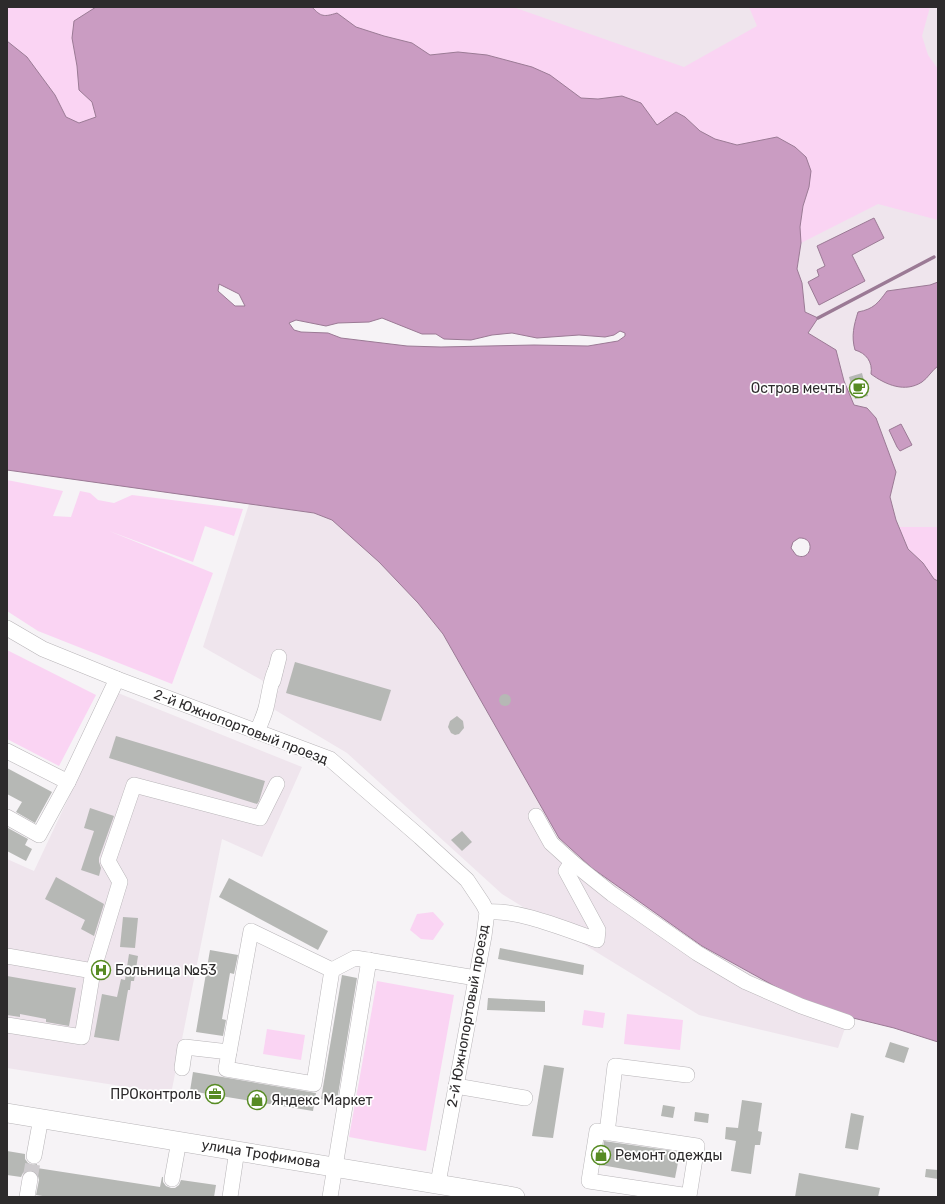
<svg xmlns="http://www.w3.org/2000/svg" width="945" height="1204" font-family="Rubik,sans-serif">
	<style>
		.built { fill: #efe5ed }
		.green { fill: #fad4f3 }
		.water { fill: #ca9cc2; stroke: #9b7a95; fill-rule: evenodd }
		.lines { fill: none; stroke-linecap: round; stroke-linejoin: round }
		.stream { stroke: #9b7a95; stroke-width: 3.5 }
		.building { fill: #b6b8b5 }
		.minor-tunnel { stroke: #cecbce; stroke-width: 15; stroke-dasharray: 15 8; stroke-linecap: butt }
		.minor-casing { stroke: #b8b5b8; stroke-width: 16 }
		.major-casing { stroke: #b8b5b8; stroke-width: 20 }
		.minor { stroke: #fff; stroke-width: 15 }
		.major { stroke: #fff; stroke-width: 19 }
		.labels { text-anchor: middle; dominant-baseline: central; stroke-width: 3.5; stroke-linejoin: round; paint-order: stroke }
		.poi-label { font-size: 14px; fill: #2d2b2c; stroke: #fff; text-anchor: start }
		.street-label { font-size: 14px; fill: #2d2b2c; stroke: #fff }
	</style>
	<rect width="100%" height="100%" fill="#f6f3f6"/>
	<g class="built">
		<path d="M312 7H938V581L934 579 923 563 908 549 896 520 890 497 896 472 867 408 854 405 844 381 836 350 808 333 802 283 797 269 801 243 777 137 737 145Z"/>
		<path d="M249 504 314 513 332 520 379 562 418 603 443 634 559 838 702 946 778 988 849 1017 838 1048 699 1015 502 894 347 753 265 704 279 690 203 647Z"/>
		<path d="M118 693 302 767 262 857 222 839 171 1094 7 1068V859L34 871Z"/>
	</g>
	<g class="green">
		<path d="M7 7H96L74 21 79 90 92 102 96 117 79 123 66 117 55 95 27 57 7 41Z"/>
		<path d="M312 7H513L684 67 757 26 749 7H930L922 36 928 55 938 69V220L878 204 801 243 800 227 803 206 809 187 795 147 777 137 737 145 715 139 700 131 685 117 657 125 641 103 622 96 598 99 581 98 550 75 532 67 487 55 458 52 430 55 412 43 384 36 356 27 337 13C324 17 321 17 312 7Z"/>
		<path d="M7 480 63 491 53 516 71 517 80 491 90 493 98 500 114 503 132 495 243 509 234 536 205 526 193 562 109 531 213 573 172 684 38 631 7 611Z"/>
		<path d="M899 527H938V581L934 579 923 563 908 549Z"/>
		<path d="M7 650 96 695 59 766 7 739Z"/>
		<path d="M433 912 444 924 433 940 421 939 410 930 417 914Z"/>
		<path d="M377 981 454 995 426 1151 349 1137Z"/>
		<path d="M584 1010 605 1013 603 1028 582 1025Z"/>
		<path d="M627 1014 683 1020 680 1050 624 1044Z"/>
		<path d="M267 1029 305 1035 301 1060 263 1054Z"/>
	</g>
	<g class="water">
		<path d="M96 7H312C321 17 324 17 337 13L356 27 384 36 412 43 430 55 458 52 487 55 532 67 550 75 581 98 598 99 622 96 641 103 657 125 676 112 685 117 700 131 715 139 737 145 777 137 795 147 806 157 811 171 809 187 803 206 800 227 801 243 797 269 802 283 805 312 818 318 808 333 836 350 844 381 854 405 867 408 876 418 896 472 890 497 896 520 908 549 923 563 934 579 938 581V1042L894 1028 849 1017 809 1004 778 988 702 946 592 868 559 838 443 634 418 603 379 562 332 520 314 513 7 470V41L27 57 55 95 66 117 79 123 96 117 92 102 79 90 77 66 72 38 74 21ZM219 284 239 294 245 306H235L218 291ZM382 318 422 334H436L444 339 471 340 492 335 512 333 537 338 579 335 605 337 614 335 620 331 625 333V336L618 341 588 346 534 345 441 347 407 346 341 338 328 333 301 332 294 330 289 323 296 320 326 326 338 323 369 322ZM799 538C817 537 811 563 796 555L791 548 793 542Z"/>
		<path d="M874 218 884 238 852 255 865 281 819 305 808 282 819 276 817 270 825 266 817 246Z"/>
		<path d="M938 282V366C932 370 928 378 922 382 905 393 886 385 871 374 873 362 866 353 855 350 851 336 854 325 858 312 874 309 878 303 887 291L930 285Z"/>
		<path d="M901 424 912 445 900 451 897 447 889 430Z"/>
	</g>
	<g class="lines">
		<path class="stream" d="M818 318 934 257"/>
	</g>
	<g class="building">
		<path d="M862 373 868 396 855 399 849 377Z"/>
		<path d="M295 662 391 690 381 721 286 693Z"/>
		<circle cx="505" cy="700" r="6"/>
		<path d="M457 716 463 721 464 728 459 734 455 735 451 733 448 727 450 721Z"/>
		<path d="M116 736 265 781 259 801 257 804 109 758Z"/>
		<path d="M7 768 52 792 35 823 16 812 22 802 7 794Z"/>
		<path d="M90 808 114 816 99 858V862L101 868 99 876 81 870 94 831 84 828Z"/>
		<path d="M8 828 28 839 25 845 32 849 26 861 7 851Z"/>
		<path d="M462 831 472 842 462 851 451 840Z"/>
		<path d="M56 877 104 904 94 936 81 929 85 920 45 899Z"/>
		<path d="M229 878 328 931 318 950 219 897Z"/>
		<path d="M123 917 138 918 135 948 120 947Z"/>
		<path d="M500 948 584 965 583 975 498 959Z"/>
		<path d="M210 950 238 955 234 974 230 973 222 1019 226 1020 223 1036 196 1032Z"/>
		<path d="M129 954 138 956 134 981H131L130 990H128L119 1041 94 1037 102 994 117 997 121 979 125 980Z"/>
		<path d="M342 975 357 978 337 1101 321 1099Z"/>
		<path d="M7 976 76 988 69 1026 46 1022V1019L20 1014V1017L7 1015Z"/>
		<path d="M488 998 545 1001V1012L487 1010Z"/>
		<path d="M890 1042 909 1048 904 1063 885 1057Z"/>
		<path d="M544 1065 564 1068 553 1138 532 1136Z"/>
		<path d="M193 1072 316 1093 313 1111 190 1091Z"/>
		<path d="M742 1100 762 1103 758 1131 762 1132 760 1145H755L751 1174 731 1171 736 1141 725 1139 726 1127 738 1128Z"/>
		<path d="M663 1105 675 1107 673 1118 661 1116Z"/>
		<path d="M695 1112 709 1114 708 1123 694 1121Z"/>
		<path d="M851 1113 864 1116 858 1150 845 1148Z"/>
		<path d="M604 1141 680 1152 675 1178 601 1165Z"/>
		<path d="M7 1151 25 1154V1159L28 1163 32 1165 37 1164V1168L160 1187 162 1177H163V1182L166 1186 171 1188H175L179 1185 181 1180 216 1185 214 1197H49L36 1195 39 1180 38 1176 35 1172 31 1170H27L23 1173 21 1177 7 1175Z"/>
		<path d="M926 1169 938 1170V1179L925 1177Z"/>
		<path d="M799 1173 880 1188 878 1197H795Z"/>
	</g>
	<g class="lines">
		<path class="minor-tunnel" d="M30 1179 34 1156"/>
		<g class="minor-casing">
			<g id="minor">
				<path d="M7 628 43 649 117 679 330 759 420 837 467 880 483 904 487 912 484 936 438 1183"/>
				<path d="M273 681 279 657"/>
				<path d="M257 732C260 724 264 716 266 708 269 696 270 683 275 671"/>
				<path d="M7 751 68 782 117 679"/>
				<path d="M536 816 551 843 572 862 612 894 697 953 746 982 801 1006 847 1022"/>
				<path d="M7 817 39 835 68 782"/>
				<path d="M487 912C518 909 567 930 597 940L598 930 566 871 572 862"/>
				<path d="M251 931 332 970 314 1084 226 1069Z"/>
				<path d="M7 956 93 971"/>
				<path d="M332 970 355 958 476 978"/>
				<path d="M7 1025 82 1037 93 971 120 882 108 861 134 785 260 818 277 784"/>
				<path d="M182 1068 185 1047 229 1052"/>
				<path d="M456 1086 525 1098"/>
				<path d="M607 1133 615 1066 687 1075"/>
				<path d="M34 1156 41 1118"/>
				<path d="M172 1179 179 1141"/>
				<path d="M27 1197 30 1179"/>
				<path d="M230 1197 237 1150"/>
				<path d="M330 1197 369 960"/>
				<path d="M689 1197V1196L697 1146 597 1131 589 1181 689 1196"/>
			</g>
		</g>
		<g class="major-casing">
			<path id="major" d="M7 1113 515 1197"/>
		</g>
		<use href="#minor" class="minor"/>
		<use href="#major" class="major"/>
	</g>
	<defs>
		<g id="cafe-ring" transform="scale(1)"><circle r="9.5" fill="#fff" stroke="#578b23" stroke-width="1.5"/><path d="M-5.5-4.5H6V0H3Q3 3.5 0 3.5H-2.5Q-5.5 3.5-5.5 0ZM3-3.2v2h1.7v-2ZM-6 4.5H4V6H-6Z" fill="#578b23"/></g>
		<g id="hospital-ring" transform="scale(1)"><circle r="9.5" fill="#fff" stroke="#578b23" stroke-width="1.5"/><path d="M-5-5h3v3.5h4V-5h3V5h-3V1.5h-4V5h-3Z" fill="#578b23"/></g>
		<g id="office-ring" transform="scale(1)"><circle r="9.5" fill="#fff" stroke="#578b23" stroke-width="1.5"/><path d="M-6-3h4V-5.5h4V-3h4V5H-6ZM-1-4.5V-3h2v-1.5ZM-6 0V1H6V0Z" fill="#578b23"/></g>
		<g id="shop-ring" transform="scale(1)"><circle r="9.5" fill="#fff" stroke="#578b23" stroke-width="1.5"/><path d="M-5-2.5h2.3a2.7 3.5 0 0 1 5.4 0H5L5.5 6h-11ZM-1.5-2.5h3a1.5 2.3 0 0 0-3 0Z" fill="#578b23"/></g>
	</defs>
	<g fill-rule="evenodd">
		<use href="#cafe-ring" x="859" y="388"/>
		<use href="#hospital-ring" x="101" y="970"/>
		<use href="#office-ring" x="215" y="1094"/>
		<use href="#shop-ring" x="257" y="1100"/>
		<use href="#shop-ring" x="601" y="1155"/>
	</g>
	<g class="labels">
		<g class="poi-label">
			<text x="845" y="388" text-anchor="end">Остров мечты</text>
			<text x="115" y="970">Больница №53</text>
			<text x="201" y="1094" text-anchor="end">ПРОконтроль</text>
			<text x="271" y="1100">Яндекс Маркет</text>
			<text x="615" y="1155">Ремонт одежды</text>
		</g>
		<g class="street-label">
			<text transform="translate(241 727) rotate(21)">2-й Южнопортовый проезд</text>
			<text transform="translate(468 1016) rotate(-80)">2-й Южнопортовый проезд</text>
			<text transform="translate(261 1154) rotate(9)">улица Трофимова</text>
		</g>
	</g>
	<rect width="945" height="1204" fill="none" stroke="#2d2b2c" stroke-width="16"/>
</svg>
